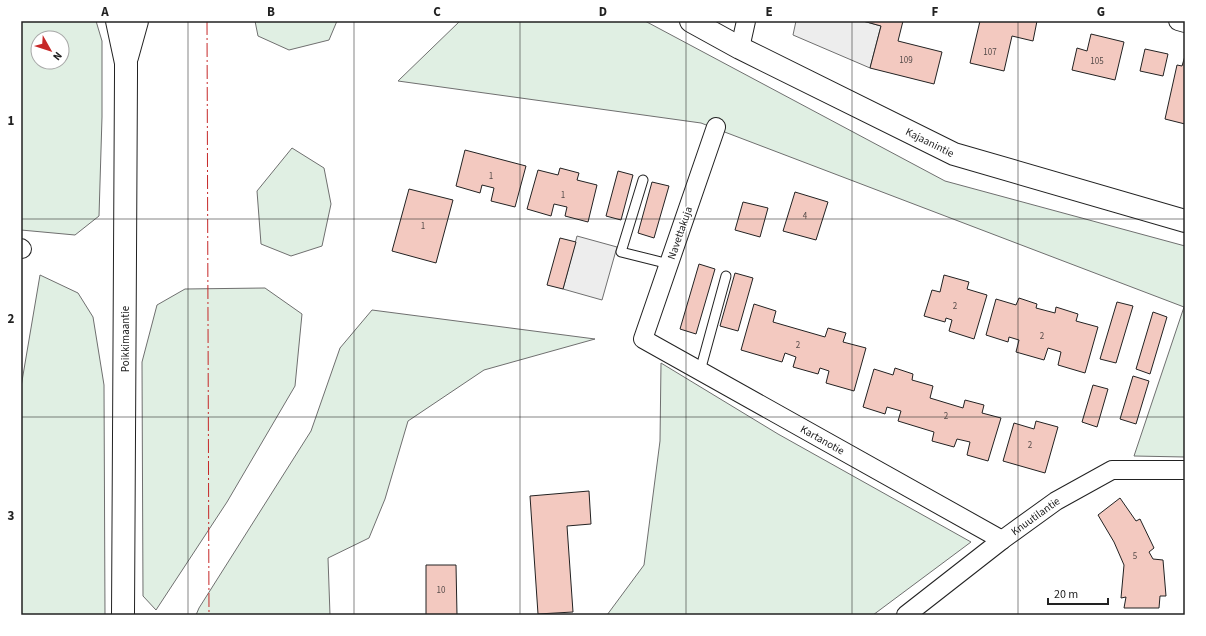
<svg xmlns="http://www.w3.org/2000/svg" width="1206" height="636" font-family="'Source Sans 3',sans-serif">
	<style>
		.green { fill: #e0efe3; stroke: #6f6f6f; fill-rule: evenodd }
		.parking { fill: #ededed; stroke: #6f6f6f }
		.building { fill: #f3c9c0; stroke: #222 }
		.lines { fill: none; stroke-linecap: round; stroke-linejoin: round }
		.lane-casing { stroke: #222; stroke-width: 11 }
		.street-casing { stroke: #222; stroke-width: 20 }
		.secondary-casing { stroke: #222; stroke-width: 24 }
		.primary-casing { stroke: #222; stroke-width: 24 }
		.lane { stroke: #fff; stroke-width: 9 }
		.street { stroke: #fff; stroke-width: 18 }
		.secondary { stroke: #fff; stroke-width: 22 }
		.primary { stroke: #fff; stroke-width: 22 }
		.power { stroke: #c62828; stroke-width: 1; stroke-dasharray: 14 3 2 3; stroke-linecap: butt }
		.grid { fill: none; stroke: #222; stroke-width: 1; stroke-opacity: 0.55 }
		.labels { text-anchor: middle; dominant-baseline: central; stroke-width: 3; stroke-linejoin: round; paint-order: stroke }
		.number-label { font-size: 9px; fill: #564c4a }
		.street-label { font-size: 11px; fill: #222; stroke: #fff }
		.neatline { fill: none; stroke: #222; stroke-width: 1.5 }
		.grid-label { font-size: 13px; text-anchor: middle; font-weight: bold; fill: #222 }
	</style>
	<rect width="100%" height="100%" fill="#fff"/>
	<g class="green">
		<path d="M21 21H96L102 41V117L99 216 75 235 21 230ZM38 38H62V62H38Z"/>
		<path d="M255 21H337L329 40 289 50 258 36Z"/>
		<path d="M460 21H645L945 181 1185 246V457L1134 456 1184 307 701 123 398 81Z"/>
		<path d="M292 148 324 168 331 204 322 246 291 256 261 244 257 191Z"/>
		<path d="M40 275 78 293 93 317 104 385 105 615H21V387Z"/>
		<path d="M265 288 302 314 295 386 227 502 156 610 143 596 142 362 157 305 185 289Z"/>
		<path d="M372 310 595 339 484 370 408 421 385 499 369 538 328 558 330 615H196L199 608 311 431 340 348Z"/>
		<path d="M661 363 778 434 971 542 873 615H607L644 565 660 441Z"/>
	</g>
	<g class="parking">
		<path d="M796 21H863L881 26 870 68 793 35Z"/>
		<path d="M577 236 617 247 602 300 563 289Z"/>
	</g>
	<g class="building">
		<path d="M863 21H903L898 41 942 52 934 84 870 68 881 26Z"/>
		<path d="M980 21H1037L1033 41 1012 36 1004 71 970 63Z"/>
		<path d="M1091 34 1124 42 1115 80 1072 70 1077 48 1087 51Z"/>
		<path d="M1145 49 1168 54 1163 76 1140 71Z"/>
		<path d="M1185 56V124L1165 119 1177 65 1182 66Z"/>
		<path d="M465 150 526 166 515 207 491 201 494 188 482 185 480 193 456 186Z"/>
		<path d="M560 168 579 173 577 180 597 185 588 222 565 216 567 207 554 204 551 216 527 209 538 170 558 175Z"/>
		<path d="M618 171 633 175 621 220 606 216Z"/>
		<path d="M652 182 669 186 654 238 638 233Z"/>
		<path d="M409 189 453 200 436 263 392 251Z"/>
		<path d="M795 192 828 202 816 240 783 231Z"/>
		<path d="M743 202 768 208 760 237 735 230Z"/>
		<path d="M560 238 576 242 563 289 547 285Z"/>
		<path d="M699 264 715 269 696 334 680 329Z"/>
		<path d="M735 273 753 278 738 331 720 326Z"/>
		<path d="M944 275 969 282 967 289 987 295 974 339 949 331 952 320 946 318 945 322 924 316 932 290 940 292Z"/>
		<path d="M1019 298 1037 304 1036 308 1055 313 1056 307 1078 314 1076 321 1098 327 1085 373 1058 365 1061 352 1048 348 1044 360 1016 352 1019 340 1009 337 1008 342 986 335 996 299 1016 305Z"/>
		<path d="M1117 302 1133 306 1116 363 1100 359Z"/>
		<path d="M754 304 776 311 773 322 825 337 828 328 846 333 843 342 866 348 854 391 826 383 829 371 820 368 818 374 793 367 796 357 785 353 782 362 741 350Z"/>
		<path d="M1153 312 1167 317 1150 374 1136 369Z"/>
		<path d="M895 368 913 374 912 380 933 386 930 398 963 408 965 400 984 405 982 413 1001 418 988 461 967 455 970 442 957 439 954 447 932 441 934 432 898 421 901 411 887 407 885 414 863 407 874 369 893 375Z"/>
		<path d="M1133 376 1149 381 1136 424 1120 419Z"/>
		<path d="M1093 385 1108 389 1097 427 1082 422Z"/>
		<path d="M1036 421 1058 427 1045 473 1003 461 1014 423 1034 429Z"/>
		<path d="M589 491 591 524 567 526 573 612 538 614 530 496Z"/>
		<path d="M1120 498 1136 521 1140 519 1154 548 1149 552 1153 559 1163 560 1166 596H1160L1159 608H1124L1126 597 1121 598 1124 565 1114 542 1098 515Z"/>
		<path d="M426 565H456L457 615H426Z"/>
	</g>
	<g class="lines">
		<g class="lane-casing">
			<g id="lane">
				<path d="M643 180 621 252 669 264"/>
				<path d="M700 371 726 276"/>
			</g>
		</g>
		<g class="street-casing">
			<g id="street">
				<path d="M1178 21 1185 23"/>
				<path d="M740 48 746 21"/>
				<path id="s1" d="M716 127 643 339 1002 540"/>
				<path d="M21 248 22 249"/>
				<path id="s2" d="M906 615 1002 540 1056 501 1112 470H1185"/>
			</g>
		</g>
		<g class="secondary-casing">
			<g id="secondary">
				<path id="s3" d="M691 21 740 48 954 154 1185 221"/>
			</g>
		</g>
		<g class="primary-casing">
			<g id="primary">
				<path d="M117 21 126 63V75L123 615"/>
				<path d="M127 57 137 21"/>
			</g>
		</g>
		<use href="#lane" class="lane"/>
		<use href="#street" class="street"/>
		<use href="#secondary" class="secondary"/>
		<use href="#primary" class="primary"/>
		<path class="power" d="M207 21 209 615"/>
	</g>
	<path class="grid" d="M188 21V615M354 21V615M520 21V615M686 21V615M852 21V615M1018 21V615M21 219H1185M21 417H1185"/>
	<g class="labels">
		<g class="number-label">
			<text x="990" y="52">107</text>
			<text x="906" y="60">109</text>
			<text x="1097" y="61">105</text>
			<text x="491" y="176">1</text>
			<text x="563" y="195">1</text>
			<text x="805" y="216">4</text>
			<text x="423" y="226">1</text>
			<text x="955" y="306">2</text>
			<text x="1042" y="336">2</text>
			<text x="798" y="345">2</text>
			<text x="946" y="416">2</text>
			<text x="1030" y="445">2</text>
			<text x="1135" y="556">5</text>
			<text x="441" y="590">10</text>
		</g>
		<g class="street-label">
			<text stroke="none"><textPath href="#s3" startOffset="268">Kajaanintie</textPath></text>
			<text transform="translate(680 233) rotate(-71)">Navettakuja</text>
			<text transform="translate(125 339) rotate(-90)">Poikkimaantie</text>
			<text stroke="none"><textPath href="#s1" startOffset="430">Kartanotie</textPath></text>
			<text stroke="none"><textPath href="#s2" startOffset="163">Knuutilantie</textPath></text>
		</g>
	</g>
	<rect width="1206" height="636" fill="none" stroke="#ffffff" stroke-width="44"/>
	<g transform="translate(50 50) rotate(129)"><circle r="19" fill="#ffffff" stroke="#a7a7a7"/>
	<path d="M0-3L7 15L0 10L-7 15Z" fill="#c62828"/>
	<text y="-6" font-size="11" font-weight="bold" text-anchor="middle" fill="#222222">N</text>
	</g>
	<path d="M1048 598v6h60v-6" fill="none" stroke="#222222" stroke-width="2"/>
	<text x="1054" y="598" font-size="12" fill="#222222" stroke="#ffffff" stroke-width="3" paint-order="stroke">20 m</text>
	<rect x="22" y="22" width="1162" height="592" class="neatline"/>
	<g class="grid-label">
		<text x="105" y="16">A</text>
		<text x="271" y="16">B</text>
		<text x="437" y="16">C</text>
		<text x="603" y="16">D</text>
		<text x="769" y="16">E</text>
		<text x="935" y="16">F</text>
		<text x="1101" y="16">G</text>
		<text x="11" y="125">1</text>
		<text x="11" y="323">2</text>
		<text x="11" y="520">3</text>
	</g>
</svg>
